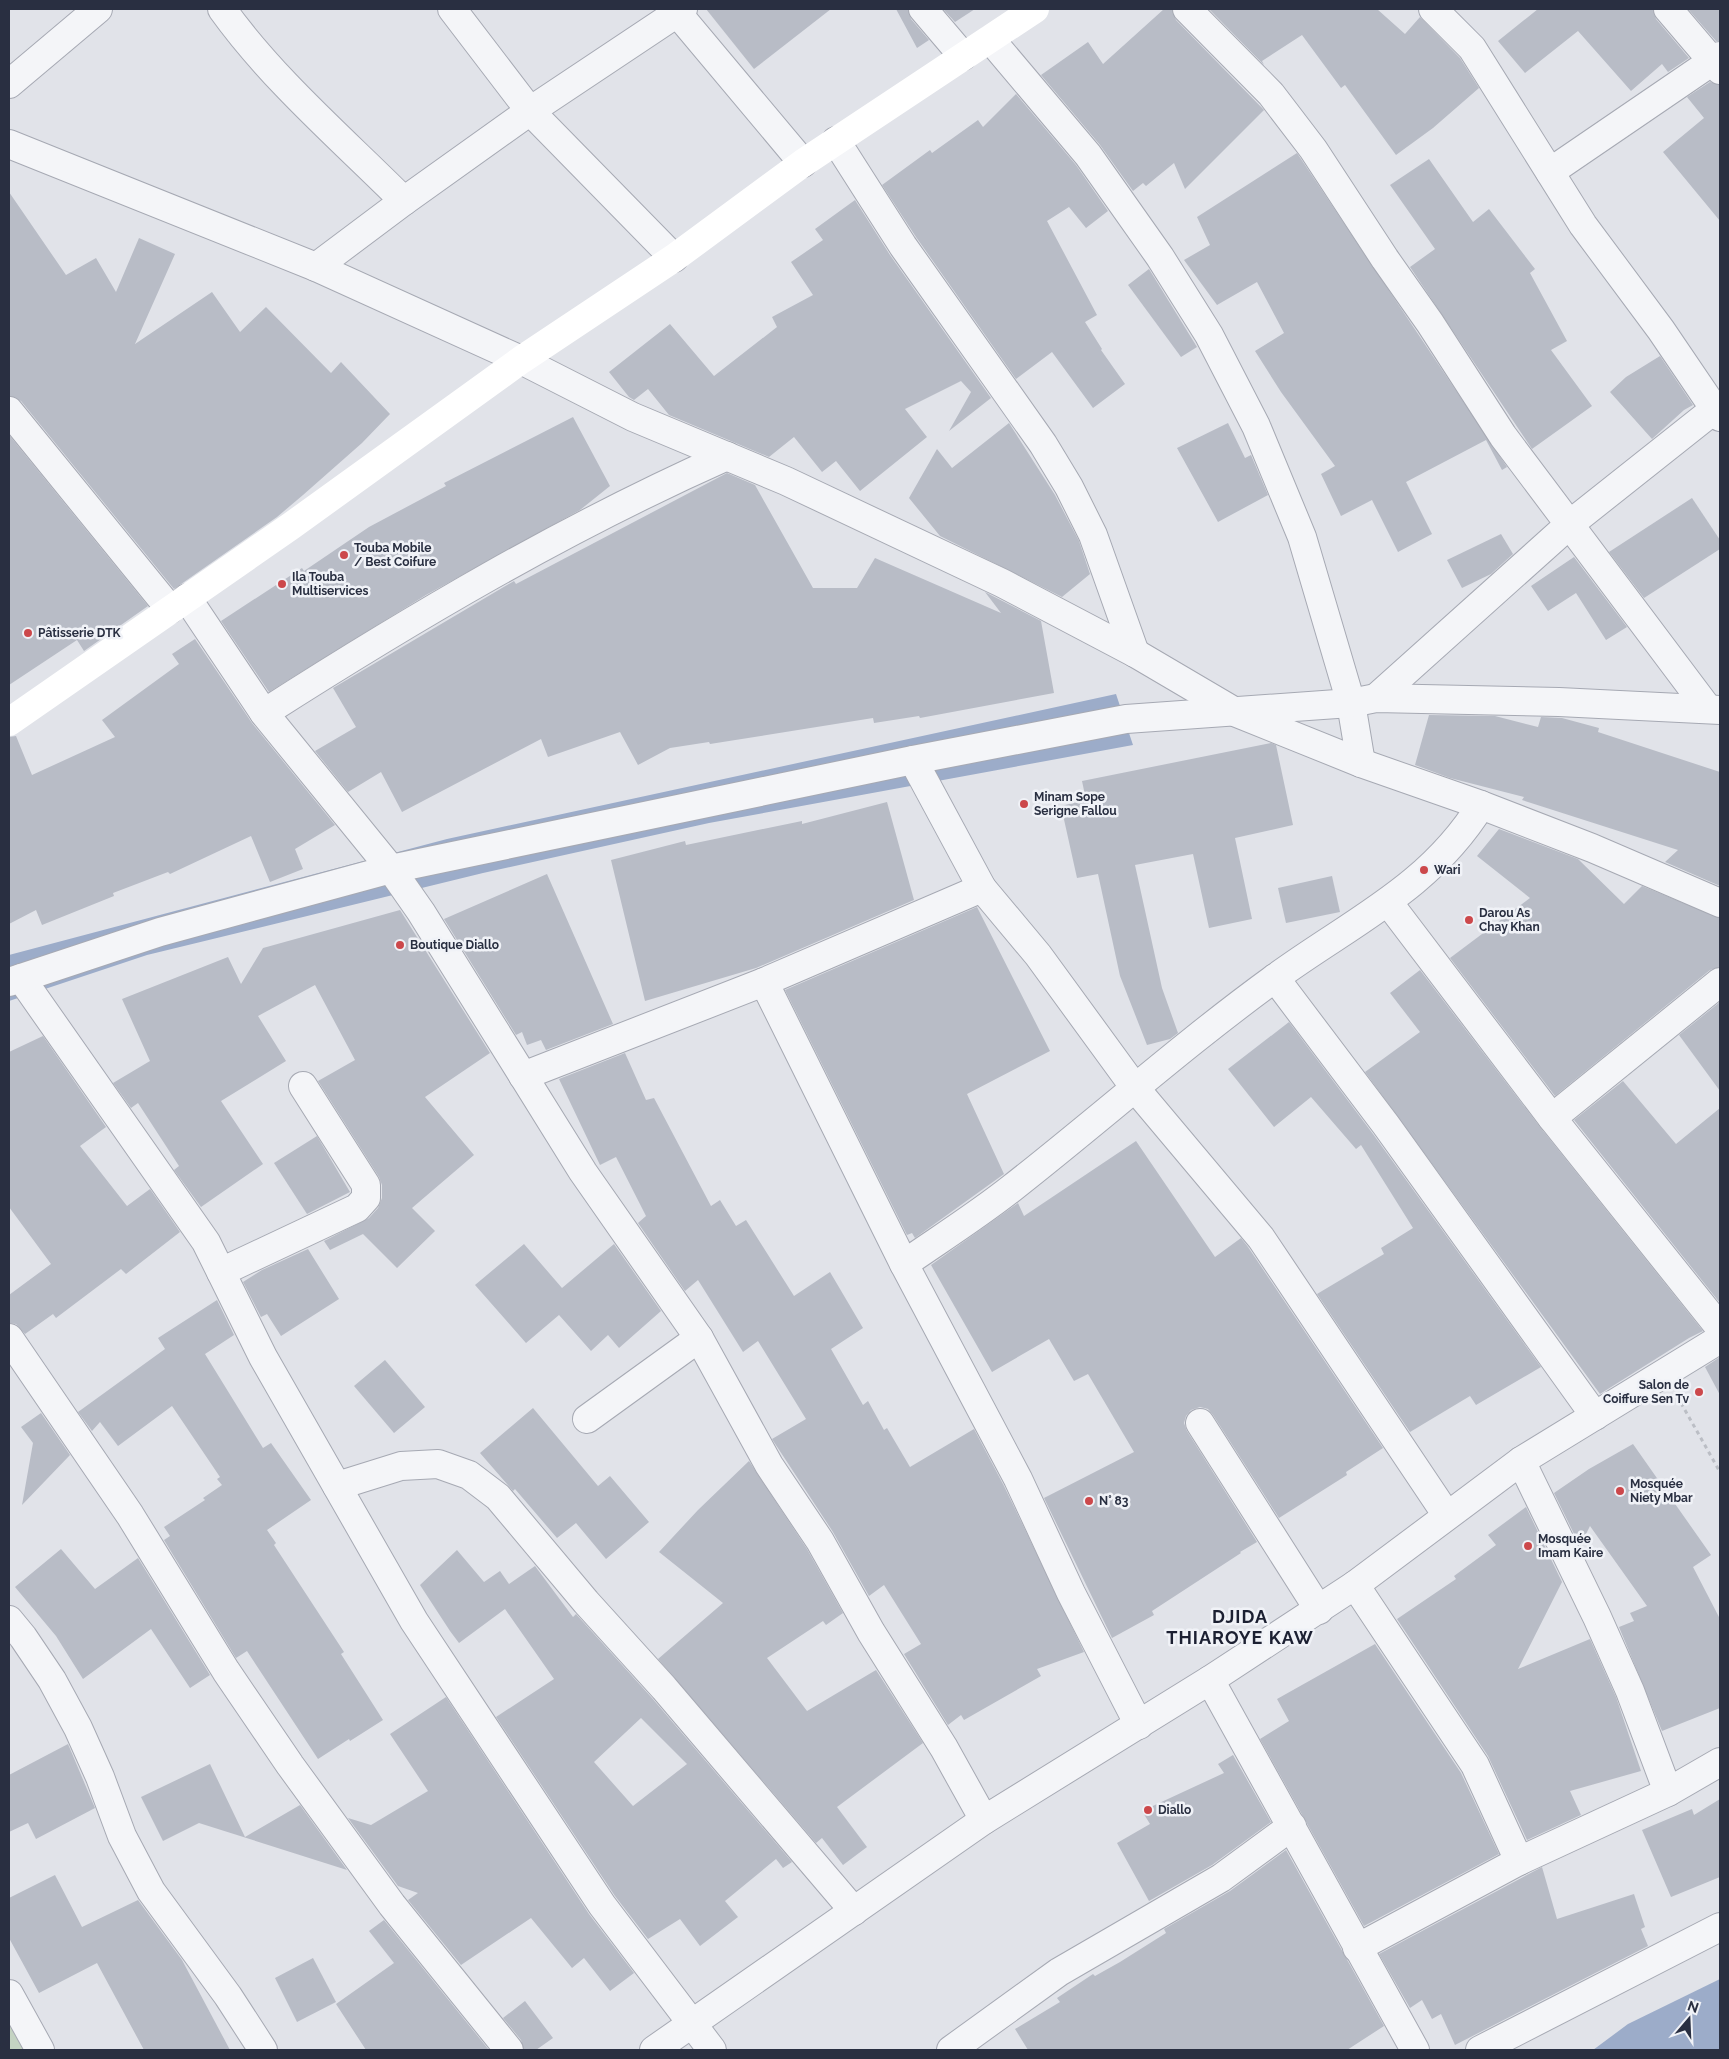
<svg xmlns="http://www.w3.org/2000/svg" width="1729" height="2059" font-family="Raleway,sans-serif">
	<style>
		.green { fill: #c4d3c2 }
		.water { fill: #9cacc9 }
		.building { fill: #b8bcc6; fill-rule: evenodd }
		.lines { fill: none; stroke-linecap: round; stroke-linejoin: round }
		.street-casing { stroke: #a6a9b3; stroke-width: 30 }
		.path { stroke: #bbbec5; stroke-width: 3; stroke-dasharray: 4 4; stroke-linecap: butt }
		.street { stroke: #f4f5f8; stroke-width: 28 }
		.secondary { stroke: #fff; stroke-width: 28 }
		.poi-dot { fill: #cc484b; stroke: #f0f2f7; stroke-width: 2 }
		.labels { text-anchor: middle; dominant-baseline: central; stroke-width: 5; stroke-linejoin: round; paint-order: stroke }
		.poi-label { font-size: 12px; font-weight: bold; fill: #292f41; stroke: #f0f2f7; text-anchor: start }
		.district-label { font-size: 18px; font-weight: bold; letter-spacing: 1px; fill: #1c2032; stroke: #f0f2f7 }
	</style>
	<rect width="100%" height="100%" fill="#e1e3e9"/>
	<path class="green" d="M9 2012 31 2050H9Z"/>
	<g class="water">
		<path d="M1116 694 1133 745 709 823 483 873 147 955 9 1001V955L447 839Z"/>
		<path d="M1720 1979V2050H1593L1628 2024Z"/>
	</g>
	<g class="building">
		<path d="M706 9H831L754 69Z"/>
		<path d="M896 9H908L911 19 929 40 917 48Z"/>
		<path d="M943 9H975L955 22Z"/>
		<path d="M1164 9H1172L1176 20 1264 110 1185 189 1174 163 1146 186 1143 183 1133 191 1100 145 1041 75 1088 42 1103 64Z"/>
		<path d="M1209 9H1377L1405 34 1420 17 1460 58 1479 88 1433 128 1396 155 1345 85 1341 88 1302 35 1262 61 1264 65Z"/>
		<path d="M1538 9H1653L1656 19 1689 58 1668 72 1662 64 1631 91 1578 31 1525 73 1498 41Z"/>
		<path d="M1688 9H1720V41H1716Z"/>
		<path d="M1710 82 1720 85V221L1663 152 1704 118 1687 97Z"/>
		<path d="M1016 94 1076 165 1108 211 1086 228 1069 207 1047 221 1097 315 1085 322 1102 349 1101 350 1125 384 1093 408 1052 352 1016 379 916 237 882 185 930 150 932 153 978 120 983 127Z"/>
		<path d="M1297 153 1507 467 1502 470 1486 440 1406 482 1432 534 1398 552 1372 500 1341 516 1321 474 1335 466 1281 392 1255 351 1284 333 1257 282 1217 305 1184 260 1210 245 1197 217Z"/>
		<path d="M1429 159 1473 222 1489 209 1535 269 1530 273 1567 341 1551 350 1592 406 1532 449 1410 267 1435 249 1390 185Z"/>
		<path d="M9 192 66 275 96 258 116 292 139 238 175 254 135 344 212 292 240 332 266 307 331 373 341 362 390 414 362 443 303 495 277 517 174 589 21 401 9 396Z"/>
		<path d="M855 200 890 255 991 398 949 431 971 392 961 381 905 409 927 437 860 491 836 461 822 472 794 437 769 457 669 415 648 389 634 400 629 397 609 372 670 324 714 376 777 327 772 317 813 295 791 262 823 240 815 229Z"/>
		<path d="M1149 269 1197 347 1181 357 1128 285Z"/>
		<path d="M1660 356 1693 405 1684 410 1652 439 1610 392 1626 377Z"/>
		<path d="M573 417 610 486 580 510 426 595 269 692 221 621 302 568 304 571 369 527 446 486 444 483Z"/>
		<path d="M1009 423 1055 495 1079 541 1090 574 1062 597 940 536 909 498 937 449 952 468Z"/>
		<path d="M1228 423 1245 458 1251 455 1268 495 1218 522 1177 448Z"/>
		<path d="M9 435 148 606 84 651 77 640 9 685Z"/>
		<path d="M727 473 755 485 813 588H857L875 558 1001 613 985 592 1041 621 1054 693 920 718 919 716 874 723 873 718 710 744 709 742 670 748 638 765 620 732 548 757 541 739 402 812 381 772 348 792 315 751 356 727 333 688 514 581 516 584Z"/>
		<path d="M1692 498 1720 540V549L1644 598 1609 552Z"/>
		<path d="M1501 534 1513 554 1491 574 1462 588 1447 560Z"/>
		<path d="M1574 557 1627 627 1606 640 1576 593 1548 611 1531 586Z"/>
		<path d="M195 639 252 723 335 825 295 849 303 869 270 882 251 836 170 874 168 872 113 893 114 896 42 925 36 910 9 924V737L16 736 32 775 115 737 102 720 179 664 172 654Z"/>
		<path d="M1429 715 1495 716 1538 727 1541 717 1562 718 1599 728 1598 732 1720 772V886L1665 862 1678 850 1522 800 1524 797 1450 778 1415 765Z"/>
		<path d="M1271 743 1276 745 1293 825 1235 838 1252 919 1209 928 1193 854 1135 865 1162 988 1178 1033 1170 1039 1147 1045 1120 976 1098 874 1077 878 1061 806 1086 800 1082 781Z"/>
		<path d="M887 802 914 900 756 968 645 1001 611 860 685 841 686 845 802 821V824Z"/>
		<path d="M1499 829 1578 859 1624 904 1642 886 1720 918V967L1710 970 1555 1096 1450 958 1530 898 1477 856Z"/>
		<path d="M547 874 613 1024 546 1050 541 1040 527 1045 522 1032 516 1035 444 919Z"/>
		<path d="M1332 876 1340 912 1286 923 1278 888Z"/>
		<path d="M977 907 1050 1051 967 1094 1004 1174 915 1238 912 1233 907 1235 785 990Z"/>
		<path d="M400 910 490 1053 425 1097 474 1155 412 1208 435 1231 397 1268 363 1234 330 1250 324 1241 369 1218 378 1208 382 1198V1185L379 1177 318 1081 355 1060 315 985 258 1016 286 1061 221 1101 263 1164 201 1207 174 1170 179 1166 138 1103 131 1108 113 1083 150 1061 122 999 228 957 241 984 263 948Z"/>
		<path d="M1420 970 1540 1127 1703 1331 1689 1338 1600 1394 1365 1072 1420 1032 1390 993Z"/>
		<path d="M1720 1002V1091L1679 1035Z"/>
		<path d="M1289 1022 1373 1134 1541 1367 1476 1405 1470 1396 1410 1432 1317 1294 1384 1254 1381 1248 1413 1228 1361 1145 1356 1149 1311 1097 1274 1127 1228 1069Z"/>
		<path d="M43 1036 106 1127 80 1146 127 1206 150 1189 180 1232 126 1274 121 1269 56 1318 53 1314 25 1334 16 1324 9 1323V1295L51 1264 9 1207V1052Z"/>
		<path d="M625 1053 646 1100 654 1098 711 1206 720 1200 736 1226 746 1220 794 1296 830 1272 863 1328 831 1349 863 1405 868 1401 884 1430 887 1428 910 1467 974 1429 1004 1486 1084 1652 1037 1669 1041 1676 964 1720 961 1715 948 1725 904 1654 921 1644 884 1585 869 1596 833 1532 772 1439 806 1419 758 1341 743 1352 698 1280 685 1291 638 1223 646 1216 616 1157 600 1165 559 1079Z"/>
		<path d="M1623 1081 1676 1144 1720 1108V1303L1574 1120Z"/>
		<path d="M317 1136 350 1192 307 1214 274 1163Z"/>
		<path d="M1136 1141 1215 1257 1241 1238 1248 1247 1383 1448 1346 1472 1347 1475 1279 1518 1213 1415 1208 1409 1200 1407 1191 1410 1186 1416 1184 1423 1187 1431 1257 1542 1240 1552 1241 1553 1152 1611 1154 1615 1112 1638 1044 1498 1134 1452 1088 1374 1074 1381 1049 1339 992 1372 931 1265 1018 1203 1024 1216Z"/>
		<path d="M524 1244 562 1288 614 1244 661 1311 619 1348 608 1335 591 1351 559 1315 526 1343 475 1285Z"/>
		<path d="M308 1249 339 1299 281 1336 267 1314 261 1317 243 1282 262 1270Z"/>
		<path d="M217 1300 234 1335 205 1354 263 1448 271 1443 311 1500 267 1530 276 1543 274 1545 344 1652 341 1654 383 1720 350 1741 349 1739 318 1759 247 1651 236 1658 164 1540 170 1536 164 1527 205 1500 203 1498 222 1485 217 1479 220 1477 172 1406 118 1446 100 1422 92 1431 78 1412 165 1349 158 1338Z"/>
		<path d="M1720 1357V1395L1705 1367Z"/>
		<path d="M385 1360 425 1407 394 1433 354 1386Z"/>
		<path d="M533 1408 598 1486 610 1476 649 1522 606 1559 576 1523 557 1538 515 1489 513 1491 480 1453Z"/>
		<path d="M41 1413 70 1455 22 1505 33 1443 21 1427Z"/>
		<path d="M1633 1444 1711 1555 1693 1567 1720 1619V1708L1662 1731 1619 1627 1634 1621 1630 1613 1647 1606 1590 1526 1580 1546 1554 1493 1589 1469Z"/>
		<path d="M749 1461 807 1549 843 1613 826 1625 823 1621 767 1658 807 1711 876 1670 923 1743 837 1807 867 1847 843 1865 822 1838 816 1843 658 1659 723 1603 659 1552 698 1510Z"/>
		<path d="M1526 1507 1562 1582 1518 1669 1590 1639 1616 1697 1641 1771 1570 1791 1581 1815 1527 1840 1488 1756 1397 1619 1456 1579 1454 1576 1496 1545 1488 1535Z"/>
		<path d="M61 1549 95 1589 138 1558 210 1675 190 1688 151 1629 83 1679 56 1636 15 1587Z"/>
		<path d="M457 1550 484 1582 500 1571 509 1584 535 1566 573 1617 576 1614 652 1698 792 1862 783 1868 776 1859 725 1901 738 1917 700 1946 680 1919 648 1939 615 1896 496 1717 554 1679 505 1609 459 1643 450 1631 420 1585ZM641 1718 687 1764 633 1806 594 1762Z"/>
		<path d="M1375 1644 1461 1773 1499 1854 1364 1926 1260 1739 1289 1721 1277 1699Z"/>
		<path d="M446 1697 589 1914 634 1973 610 1991 584 1958 572 1968 531 1918 461 1965 408 1900 418 1893 398 1886 348 1818 371 1825 428 1791 390 1734Z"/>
		<path d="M68 1744 95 1808 36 1839 28 1823 9 1832V1775Z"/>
		<path d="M1233 1755 1271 1822 1212 1865 1149 1901 1117 1843 1150 1824 1142 1811 1224 1773 1218 1764Z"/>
		<path d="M210 1764 245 1837 300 1805 347 1870 199 1823 163 1841 141 1797Z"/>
		<path d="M1720 1799V1877L1671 1897 1642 1830 1692 1809 1694 1815Z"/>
		<path d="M1286 1850 1384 2026 1347 2050H1028L1015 2029 1060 2002 1057 1998 1093 1974 1095 1976 1120 1962 1166 1933 1164 1929 1230 1891Z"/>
		<path d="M1542 1867 1557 1919 1634 1894 1645 1927 1641 1929 1648 1946 1455 2045 1441 2014 1432 2019 1422 2000 1410 2008 1379 1954Z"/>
		<path d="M55 1875 82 1927 138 1900 182 1960 230 2050H144L97 1963 39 1993 9 1938V1898Z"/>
		<path d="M384 1920 489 2050H366L336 2004 394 1963 369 1931Z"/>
		<path d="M313 1958 336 2002 297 2022 275 1978Z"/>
		<path d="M525 2001 553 2038 536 2050H524L521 2040 503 2018Z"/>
	</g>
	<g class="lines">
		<g class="street-casing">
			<g id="street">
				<path d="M222 9C273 80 342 139 404 201"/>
				<path d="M452 9 530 111 674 258"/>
				<path d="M674 9 803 163"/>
				<path d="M923 9 963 56"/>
				<path d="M1187 9 1271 94 1313 149 1385 259 1430 323 1503 436 1708 709"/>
				<path d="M1433 9 1472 48 1583 225 1661 330 1720 417"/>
				<path d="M1668 9 1720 70"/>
				<path d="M991 40 1088 155 1160 257 1209 335 1256 426 1302 537 1351 703 1361 763"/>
				<path d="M9 84 98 9"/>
				<path d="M836 141 903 246 1043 444 1069 487 1093 535 1135 653"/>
				<path d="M9 144 316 267 521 360 633 417 786 481 1002 583 1135 653 1237 713 1361 763 1481 805 1592 848 1720 903"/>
				<path d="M1550 172 1720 56"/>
				<path d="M316 267 404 201 530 111 683 9"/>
				<path d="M9 411 170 609"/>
				<path d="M187 598 264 713 391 869 421 912 583 1172 699 1338 769 1465 820 1541 871 1632 944 1748 984 1820"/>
				<path d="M1376 698 1570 524 1720 405"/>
				<path d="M264 713C414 617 565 528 727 456"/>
				<path d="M913 760 982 888 1038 955 1135 1088 1261 1238 1446 1514"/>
				<path d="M1388 902 1552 1118 1720 1328"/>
				<path d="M21 978 206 1242 263 1357 414 1621 602 1905 712 2050"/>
				<path d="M1275 978 1386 1125 1595 1416"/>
				<path d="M9 982 160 932 391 869 913 760 1126 719 1351 703 1376 698 1559 702 1720 710"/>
				<path d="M764 982 904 1264 1018 1479 1071 1593 1139 1725"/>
				<path d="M523 1076 764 982 982 888"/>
				<path d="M1552 1118 1720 982"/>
				<path d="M904 1264C940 1239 978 1215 1012 1188 1100 1119 1184 1044 1275 978 1350 923 1430 888 1481 805"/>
				<path d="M221 1272 357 1208 366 1198V1185L303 1086"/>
				<path d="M9 1338 130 1515 226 1671 290 1765 392 1905 509 2050"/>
				<path d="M587 1419 699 1338"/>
				<path d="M1200 1423 1319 1610"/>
				<path d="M1521 1461 1597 1617 1630 1691 1668 1792"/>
				<path d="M337 1486 401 1466 438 1464 469 1475 498 1497 586 1602 664 1688 854 1911"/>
				<path d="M1355 1585 1475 1765 1519 1861"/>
				<path d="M9 1620 23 1637 52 1680 78 1728 100 1777 122 1836 151 1891 228 1996 263 2050"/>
				<path d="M1210 1680 1415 2050"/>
				<path d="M1357 1948 1519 1861 1668 1792 1720 1762"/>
				<path d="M9 1994 40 2050"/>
				<path d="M654 2050 984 1820 1210 1680 1355 1585 1521 1461 1720 1339"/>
				<path d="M951 2050 1059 1972 1221 1878 1292 1826"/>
				<path d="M1480 2050 1720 1927"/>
			</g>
		</g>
		<path class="path" d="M1681 1403 1720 1472"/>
		<use href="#street" class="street"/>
		<path class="secondary" d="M9 722 291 526 521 360 674 258 803 163 1035 9"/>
	</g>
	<g class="poi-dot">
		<circle cx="344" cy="555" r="5"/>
		<circle cx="282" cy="584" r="5"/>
		<circle cx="28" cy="633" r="5"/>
		<circle cx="1024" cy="804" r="5"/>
		<circle cx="1424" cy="870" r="5"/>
		<circle cx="1469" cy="920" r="5"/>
		<circle cx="400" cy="945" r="5"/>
		<circle cx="1699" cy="1392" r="5"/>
		<circle cx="1620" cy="1491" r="5"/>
		<circle cx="1089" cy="1501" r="5"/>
		<circle cx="1528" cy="1546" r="5"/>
		<circle cx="1148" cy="1810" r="5"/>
	</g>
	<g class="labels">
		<g class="poi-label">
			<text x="354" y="548">Touba Mobile<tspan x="354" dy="14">/ Best Coifure</tspan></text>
			<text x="292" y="577">Ila Touba<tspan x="292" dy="14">Multiservices</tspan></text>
			<text x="38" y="633">Pâtisserie DTK</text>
			<text x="1034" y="797">Minam Sope<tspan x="1034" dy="14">Serigne Fallou</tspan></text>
			<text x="1434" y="870">Wari</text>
			<text x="1479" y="913">Darou As<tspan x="1479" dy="14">Chay Khan</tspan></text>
			<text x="410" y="945">Boutique Diallo</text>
			<text x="1689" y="1385" text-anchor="end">Salon de<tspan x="1689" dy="14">Coiffure Sen Tv</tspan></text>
			<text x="1630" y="1484">Mosquée<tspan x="1630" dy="14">Niety Mbar</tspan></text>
			<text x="1099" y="1501">N° 83</text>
			<text x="1538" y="1539">Mosquée<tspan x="1538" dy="14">Imam Kaire</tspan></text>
			<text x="1158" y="1810">Diallo</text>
		</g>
		<g class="district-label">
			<text x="1240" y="1616">DJIDA<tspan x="1240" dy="21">THIAROYE KAW</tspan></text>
		</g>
	</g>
	<rect width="1729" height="2059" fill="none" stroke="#292f41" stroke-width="20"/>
	<g transform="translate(1689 2019) rotate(19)" stroke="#f0f2f7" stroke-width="4" paint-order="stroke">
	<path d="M0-4L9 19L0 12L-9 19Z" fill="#292f41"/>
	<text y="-8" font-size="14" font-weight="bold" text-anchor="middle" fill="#292f41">N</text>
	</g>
</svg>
